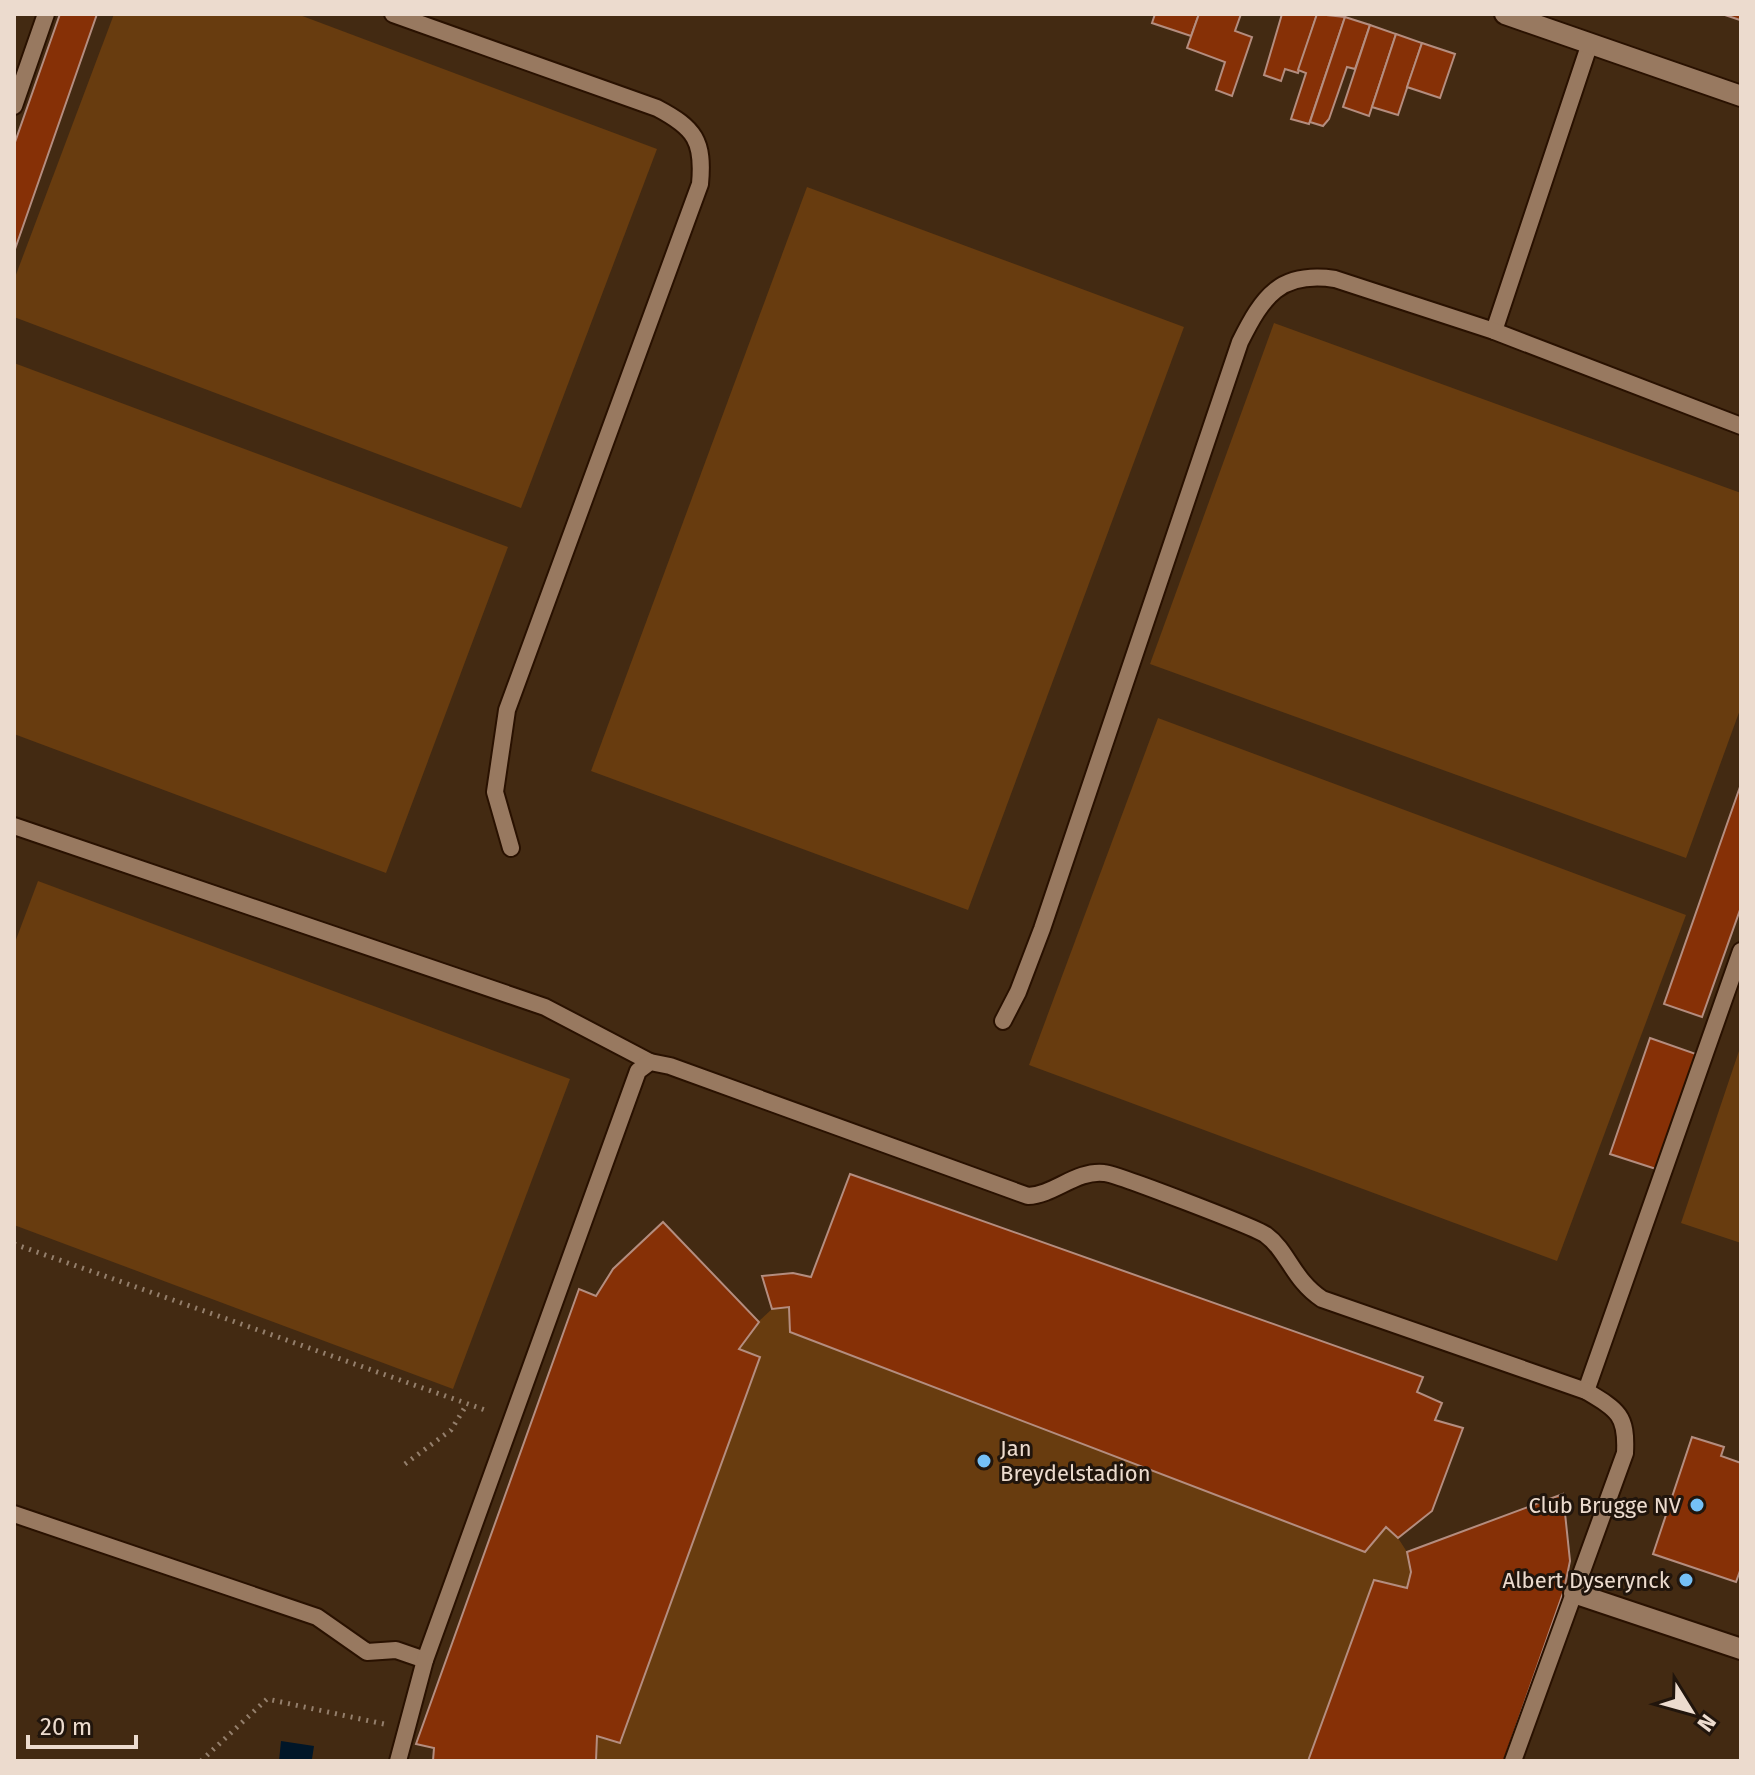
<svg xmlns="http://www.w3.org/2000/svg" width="1755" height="1775" font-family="'Fira Sans',sans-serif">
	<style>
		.green { fill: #683c0f }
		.water { fill: #001628 }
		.building { fill: #863006; stroke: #b48d7f; stroke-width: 2 }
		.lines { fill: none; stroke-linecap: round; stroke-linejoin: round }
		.lane-casing { stroke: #291100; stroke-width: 20 }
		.street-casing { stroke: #291100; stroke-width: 24 }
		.path { stroke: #947f6c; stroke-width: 5; stroke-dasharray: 2 6; stroke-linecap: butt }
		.lane { stroke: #987960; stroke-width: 16 }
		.street { stroke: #987960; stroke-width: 20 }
		.poi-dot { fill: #75c0f6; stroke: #21150c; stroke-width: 3 }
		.labels { text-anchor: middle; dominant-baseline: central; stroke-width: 6; stroke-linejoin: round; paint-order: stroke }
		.poi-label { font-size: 22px; fill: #ecdbce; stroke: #21150c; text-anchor: end }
	</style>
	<rect width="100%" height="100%" fill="#432a12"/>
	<g class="green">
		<path d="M114 14H297L657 149 521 508 14 317V280Z"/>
		<path d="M807 187 1184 327 968 910 591 771Z"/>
		<path d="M1274 323 1741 493V707L1686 858 1150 664Z"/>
		<path d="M14 363 508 547 386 873 14 734Z"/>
		<path d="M1158 718 1686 915 1557 1261 1029 1065Z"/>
		<path d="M38 881 570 1079 453 1389 14 1225V945Z"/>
		<path d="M1741 1045V1243L1681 1223Z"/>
		<path d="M850 1174 1423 1377 1417 1392 1442 1403 1435 1420 1463 1428 1432 1511 1398 1538 1407 1552 1563 1494 1570 1560 1564 1590 1504 1761H433L434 1749 416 1744 579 1289 596 1296 613 1269 663 1222 759 1321 772 1309 762 1276 793 1273 811 1277Z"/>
	</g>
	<path class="water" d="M281 1741 314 1746 312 1759 318 1761H279Z"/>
	<g class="building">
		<path d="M60 14H97L14 252V145Z"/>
		<path d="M1155 14H1199L1191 36 1152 23Z"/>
		<path d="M1199 14H1241L1235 31 1252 37 1232 96 1216 90 1225 62 1187 48Z"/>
		<path d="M1282 14H1317L1298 73 1285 69 1281 81 1264 75Z"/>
		<path d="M1317 14 1345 17 1309 124 1291 119 1306 73 1298 70Z"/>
		<path d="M1722 14H1741V18L1740 20Z"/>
		<path d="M1345 17 1370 25 1355 69 1347 67 1329 119 1323 126 1310 122Z"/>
		<path d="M1370 25 1396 34 1369 116 1343 107Z"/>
		<path d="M1396 34 1422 43 1398 115 1372 107Z"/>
		<path d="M1422 43 1455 54 1440 98 1407 87Z"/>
		<path d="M1741 784V907L1702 1017 1664 1004Z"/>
		<path d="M1650 1038 1696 1054 1656 1169 1610 1154Z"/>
		<path d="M850 1174 1423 1377 1417 1392 1442 1403 1435 1420 1463 1428 1432 1511 1398 1538 1386 1527 1365 1552 790 1332 789 1307 772 1309 762 1276 793 1273 811 1277Z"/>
		<path d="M663 1222 759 1322 739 1349 760 1357 620 1743 597 1736 596 1761H433L434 1748 416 1744 579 1289 596 1296 613 1269Z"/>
		<path d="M1692 1437 1724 1447 1721 1456 1741 1463V1568L1736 1582 1653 1554Z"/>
		<path d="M1563 1494 1570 1561 1564 1590 1504 1761H1308L1374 1580 1407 1588 1411 1572 1407 1552Z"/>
	</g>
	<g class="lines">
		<g class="lane-casing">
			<g id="lane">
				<path d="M393 14 657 108C695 128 704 141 700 184L507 710 495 792 511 848"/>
				<path d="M14 106 46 14"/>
				<path d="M1494 331 1590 43"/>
				<path d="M14 826 545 1007 650 1062"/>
				<path d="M1003 1021 1018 992 1042 929 1240 342C1263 296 1280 271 1335 279L1494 331 1741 426"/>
				<path d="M1586 1391 1741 951"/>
				<path d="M14 1514 317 1617 367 1652 396 1650 425 1660"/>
				<path d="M398 1761 425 1660 638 1071 650 1062 670 1066 1028 1196C1054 1195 1076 1170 1104 1173 1114 1173 1257 1228 1266 1235 1288 1251 1293 1280 1322 1299L1586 1391C1618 1410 1627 1415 1625 1453L1513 1761"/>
			</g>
		</g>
		<g class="street-casing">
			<g id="street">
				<path d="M1505 14 1741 96"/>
				<path d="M1574 1593 1741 1649"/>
			</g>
		</g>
		<g class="path">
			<path d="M14 1244 488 1411"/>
			<path d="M405 1464 451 1430 467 1404"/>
			<path d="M201 1761 267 1699 384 1724"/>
		</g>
		<use href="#lane" class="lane"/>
		<use href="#street" class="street"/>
	</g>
	<g class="poi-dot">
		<circle cx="984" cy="1461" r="8"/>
		<circle cx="1697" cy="1505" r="8"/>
		<circle cx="1686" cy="1580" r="8"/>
	</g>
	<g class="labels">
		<g class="poi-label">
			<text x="1000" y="1448" text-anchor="start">Jan<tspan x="1000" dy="25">Breydelstadion</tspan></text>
			<text x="1681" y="1505">Club Brugge NV</text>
			<text x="1670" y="1580">Albert Dyserynck</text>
		</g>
	</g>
	<rect width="1755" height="1775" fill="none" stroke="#ecdbce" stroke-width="32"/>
	<g transform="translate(1691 1711) rotate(127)" stroke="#21150c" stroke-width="6" paint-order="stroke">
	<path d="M0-6L14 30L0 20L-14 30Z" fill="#ecdbce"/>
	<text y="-12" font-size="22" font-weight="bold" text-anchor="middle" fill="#ecdbce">N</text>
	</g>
	<path d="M28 1735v12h108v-12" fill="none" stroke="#ecdbce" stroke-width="4"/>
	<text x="40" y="1735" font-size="24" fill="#ecdbce" stroke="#21150c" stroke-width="6" paint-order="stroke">20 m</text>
</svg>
